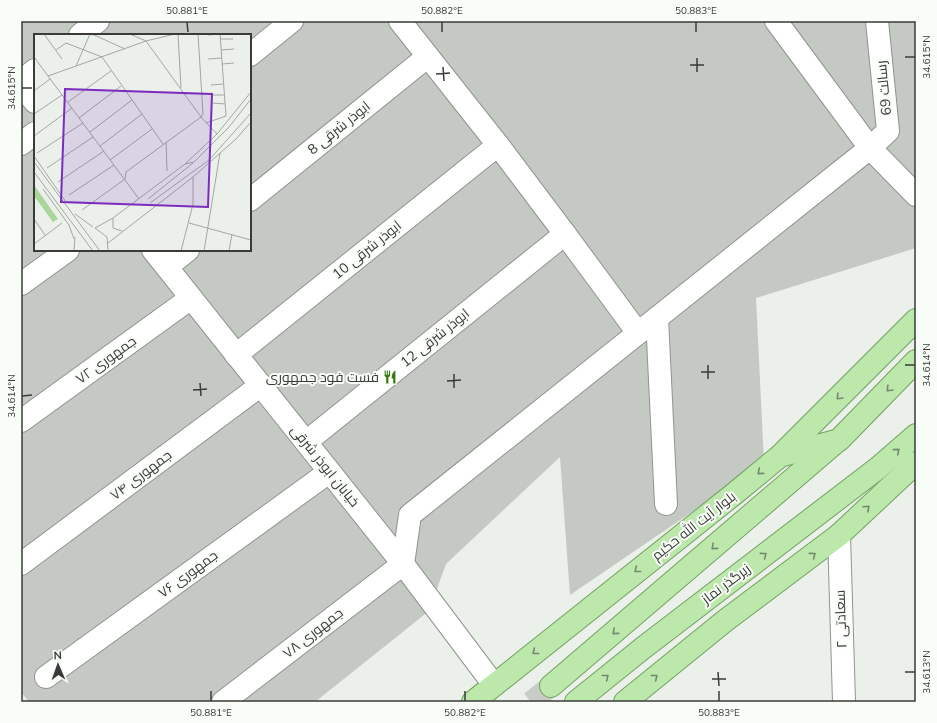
<svg xmlns="http://www.w3.org/2000/svg" width="937" height="723" font-family="'Nunito Sans',Cairo,sans-serif">
	<style>
		.building { fill: #c5c9c3; fill-rule: evenodd }
		.lines { fill: none; stroke-linecap: round; stroke-linejoin: round }
		.major-tunnel { stroke: #c8ccc7; stroke-width: 22; stroke-dasharray: 22 11; stroke-linecap: butt }
		.minor-casing { stroke: #90948f; stroke-width: 24 }
		.major-casing { stroke: #73a160; stroke-width: 24 }
		.minor { stroke: #fff; stroke-width: 22 }
		.major { stroke: #bde8ac; stroke-width: 22 }
		.oneway { stroke: #75896d }
		.ticks { fill: none; stroke: #3a3b39; stroke-width: 1.5 }
		.labels { text-anchor: middle; dominant-baseline: central; stroke-width: 4; stroke-linejoin: round; paint-order: stroke }
		.street-label { font-size: 14px; fill: #3a3b39; stroke: #f9fdf7 }
		.poi-label { font-size: 14px; fill: #3a3b39; stroke: #f9fdf7; text-anchor: end }
		.inset-road { fill: none; stroke: #a4a8a3; stroke-width: 1 }
		.view { fill: #7b2cbf; fill-opacity: 0.15; stroke: #7b2cbf; stroke-width: 2 }
		.inset-edge { fill: none; stroke: #3a3b39; stroke-width: 2 }
		.neatline { fill: none; stroke: #3a3b39; stroke-width: 1.5 }
		.ticks-label { font-size: 10px; text-anchor: middle; fill: #3a3b39 }
	</style>
	<rect width="100%" height="100%" fill="#ebf0ea"/>
	<path class="building" d="M21 21H916V248L756 298 764 463 570 595 560 457 446 564 429 611 315 702H29L21 692ZM35 35H250V250H35Z"/>
	<g class="lines">
		<path class="major-tunnel" d="M531 702 551 686"/>
		<g class="minor-casing">
			<g id="minor">
				<path d="M400 21 498 145 565 234 638 333"/>
				<path d="M877 21 888 131 870 148 916 195"/>
				<path d="M80 35 98 21"/>
				<path d="M250 55 292 21"/>
				<path d="M21 81 35 70"/>
				<path d="M21 85 35 102"/>
				<path d="M21 144 35 133"/>
				<path d="M250 200 427 57"/>
				<path d="M153 250 403 564 494 685"/>
				<path d="M167 267 188 250"/>
				<path d="M21 284 68 250"/>
				<path d="M657 318 666 504"/>
				<path d="M236 355 498 145"/>
				<path d="M21 421 191 298"/>
				<path d="M306 442 565 234"/>
				<path d="M839 535 844 702"/>
				<path d="M21 564 261 385"/>
				<path d="M403 564 410 515 870 148 776 21"/>
				<path d="M46 677 329 472"/>
				<path d="M223 702 403 564"/>
			</g>
		</g>
		<g class="major-casing">
			<g id="major">
				<path d="M781 455 916 320"/>
				<path d="M551 686 835 443"/>
				<path d="M473 702 734 494 780 456 839 440 916 361"/>
				<path d="M576 702 643 648 878 468 916 435"/>
				<path d="M625 702 726 620 839 535 916 463"/>
			</g>
		</g>
		<use href="#minor" class="minor"/>
		<use href="#major" class="major"/>
	</g>
	<defs><path id="oneway-chevron" d="M-2-3.5L2.5 0L-2 3.5" fill="none" stroke-width="1.6" stroke-linecap="round" stroke-linejoin="round"/></defs>
	<g class="oneway">
		<use href="#oneway-chevron" transform="translate(889 389) rotate(134)"/>
		<use href="#oneway-chevron" transform="translate(839 397) rotate(135)"/>
		<use href="#oneway-chevron" transform="translate(897 451) rotate(-41)"/>
		<use href="#oneway-chevron" transform="translate(760 472) rotate(140)"/>
		<use href="#oneway-chevron" transform="translate(867 508) rotate(-43)"/>
		<use href="#oneway-chevron" transform="translate(714 547) rotate(139)"/>
		<use href="#oneway-chevron" transform="translate(764 555) rotate(-37)"/>
		<use href="#oneway-chevron" transform="translate(813 555) rotate(-37)"/>
		<use href="#oneway-chevron" transform="translate(637 570) rotate(142)"/>
		<use href="#oneway-chevron" transform="translate(615 632) rotate(139)"/>
		<use href="#oneway-chevron" transform="translate(535 652) rotate(141)"/>
		<use href="#oneway-chevron" transform="translate(606 677) rotate(-39)"/>
		<use href="#oneway-chevron" transform="translate(655 677) rotate(-39)"/>
	</g>
	<path class="ticks" d="M187 22 188 32M442 22V32M696 22V32M905 57H915M697 58V72M690 65H704M443 67 444 81M436 74 450 73M22 88H32M708 365V379M905 365H915M701 372H715M454 374V388M447 381 461 380M200 383 201 396M193 390 207 389M22 396 32 395M718 672 719 686M905 672H915M712 679H726M211 691V701M465 691V701M719 691V701"/>
	<defs>
		<g id="restaurant-bare" transform="scale(1.08)"><path d="M-5-6h1v4h1v-4h1v4h1v-4h1v5L-1.5 .5V6h-2V.5L-5-1ZM5-6V6H3V1.5H1.5Q1.5-4 5-6Z" fill="#387814" stroke="#f9fdf7" stroke-width="2.5" paint-order="stroke"/></g>
	</defs>
	<g fill-rule="evenodd">
		<use href="#restaurant-bare" x="390" y="377"/>
	</g>
	<g class="labels">
		<g class="street-label">
			<text transform="translate(884 88) rotate(-96)">رسالت 69</text>
			<text transform="translate(339 128) rotate(-39)">ابوذر شرقی 8</text>
			<text transform="translate(367 250) rotate(-39)">ابوذر شرقی 10</text>
			<text transform="translate(435 338) rotate(-39)">ابوذر شرقی 12</text>
			<text transform="translate(106 360) rotate(-36)">جمهوری ۷۲</text>
			<text transform="translate(325 466) rotate(51)">خیابان ابوذر شرقی</text>
			<text transform="translate(141 475) rotate(-37)">جمهوری ۷۴</text>
			<text transform="translate(694 526) rotate(-38)">بلوار آیت الله حکیم</text>
			<text transform="translate(188 574) rotate(-36)">جمهوری ۷۶</text>
			<text transform="translate(726 584) rotate(-37)">زیرگذر نماز</text>
			<text transform="translate(841 619) rotate(-92)">سعادتی ۲</text>
			<text transform="translate(313 633) rotate(-38)">جمهوری ۷۸</text>
		</g>
		<g class="poi-label">
			<text x="379" y="377">فست فود جمهوری</text>
		</g>
	</g>
	<g transform="translate(34 34)">
		<rect width="217" height="217" fill="#ebf0ea"/>
		<path d="M0 151 24 185 19 188 0 162Z" fill="#abd69b"/>
		<path class="inset-road" d="M10 0 28 25M58 0 91 15M144 0 147 54M164 0 169 80 167 83 183 100M174 1 186 0M186 5H199M22 16 32 9 68 23 129 110M187 16 200 15M0 23 105 165M174 25 188 24M188 30 200 29M42 32 56 0M14 42 112 7 141 0M177 51 189 50M0 57 16 45M177 61H190M34 68 77 37M179 69 191 70M0 80 28 61M45 84 87 52M172 89 192 82 186 0M56 98 98 66M0 102 38 74M132 108 133 137M66 112 108 80M3 119 49 89M0 122 32 168M76 126 118 95M0 128 66 217M151 130 183 100 217 58M13 134 59 103M0 138 59 217M91 145 92 138 167 83 112 7 96 0M24 148 70 117M9 155 35 191 40 205M35 161 80 131M114 165 159 129M116 169 175 126 217 79M48 176 91 145M41 180 59 193M79 184V194L88 197M0 185 11 201M155 189 217 206M61 194 79 184 151 130 160 128 195 93 217 65M61 194 73 203 74 217M74 209 159 143 202 105 217 88M0 210 28 189M40 217 41 203M147 217 159 170V143M170 217 186 119M195 217 198 200"/>
		<path class="view" d="M31 55 178 60 174 173 27 168Z"/>
		<rect width="217" height="217" class="inset-edge"/>
	</g>
	<rect width="937" height="723" fill="none" stroke="#f9fdf7" stroke-width="44"/>
	<g transform="translate(58 665) rotate(358)" stroke="#f9fdf7" stroke-width="3" paint-order="stroke">
	<path d="M0-3L7 15L0 10L-7 15Z" fill="#3a3b39"/>
	<text y="-6" font-size="11" font-weight="bold" text-anchor="middle" fill="#3a3b39">N</text>
	</g>
	<rect x="22" y="22" width="893" height="679" class="neatline"/>
	<g class="ticks-label">
		<text x="187" y="14">50.881°E</text>
		<text x="442" y="14">50.882°E</text>
		<text x="696" y="14">50.883°E</text>
		<text transform="translate(926 57) rotate(-90)" y="4">34.615°N</text>
		<text transform="translate(11 88) rotate(-90)" y="4">34.615°N</text>
		<text transform="translate(926 365) rotate(-90)" y="4">34.614°N</text>
		<text transform="translate(11 396) rotate(-90)" y="4">34.614°N</text>
		<text transform="translate(926 672) rotate(-90)" y="4">34.613°N</text>
		<text x="211" y="716">50.881°E</text>
		<text x="465" y="716">50.882°E</text>
		<text x="719" y="716">50.883°E</text>
	</g>
</svg>
